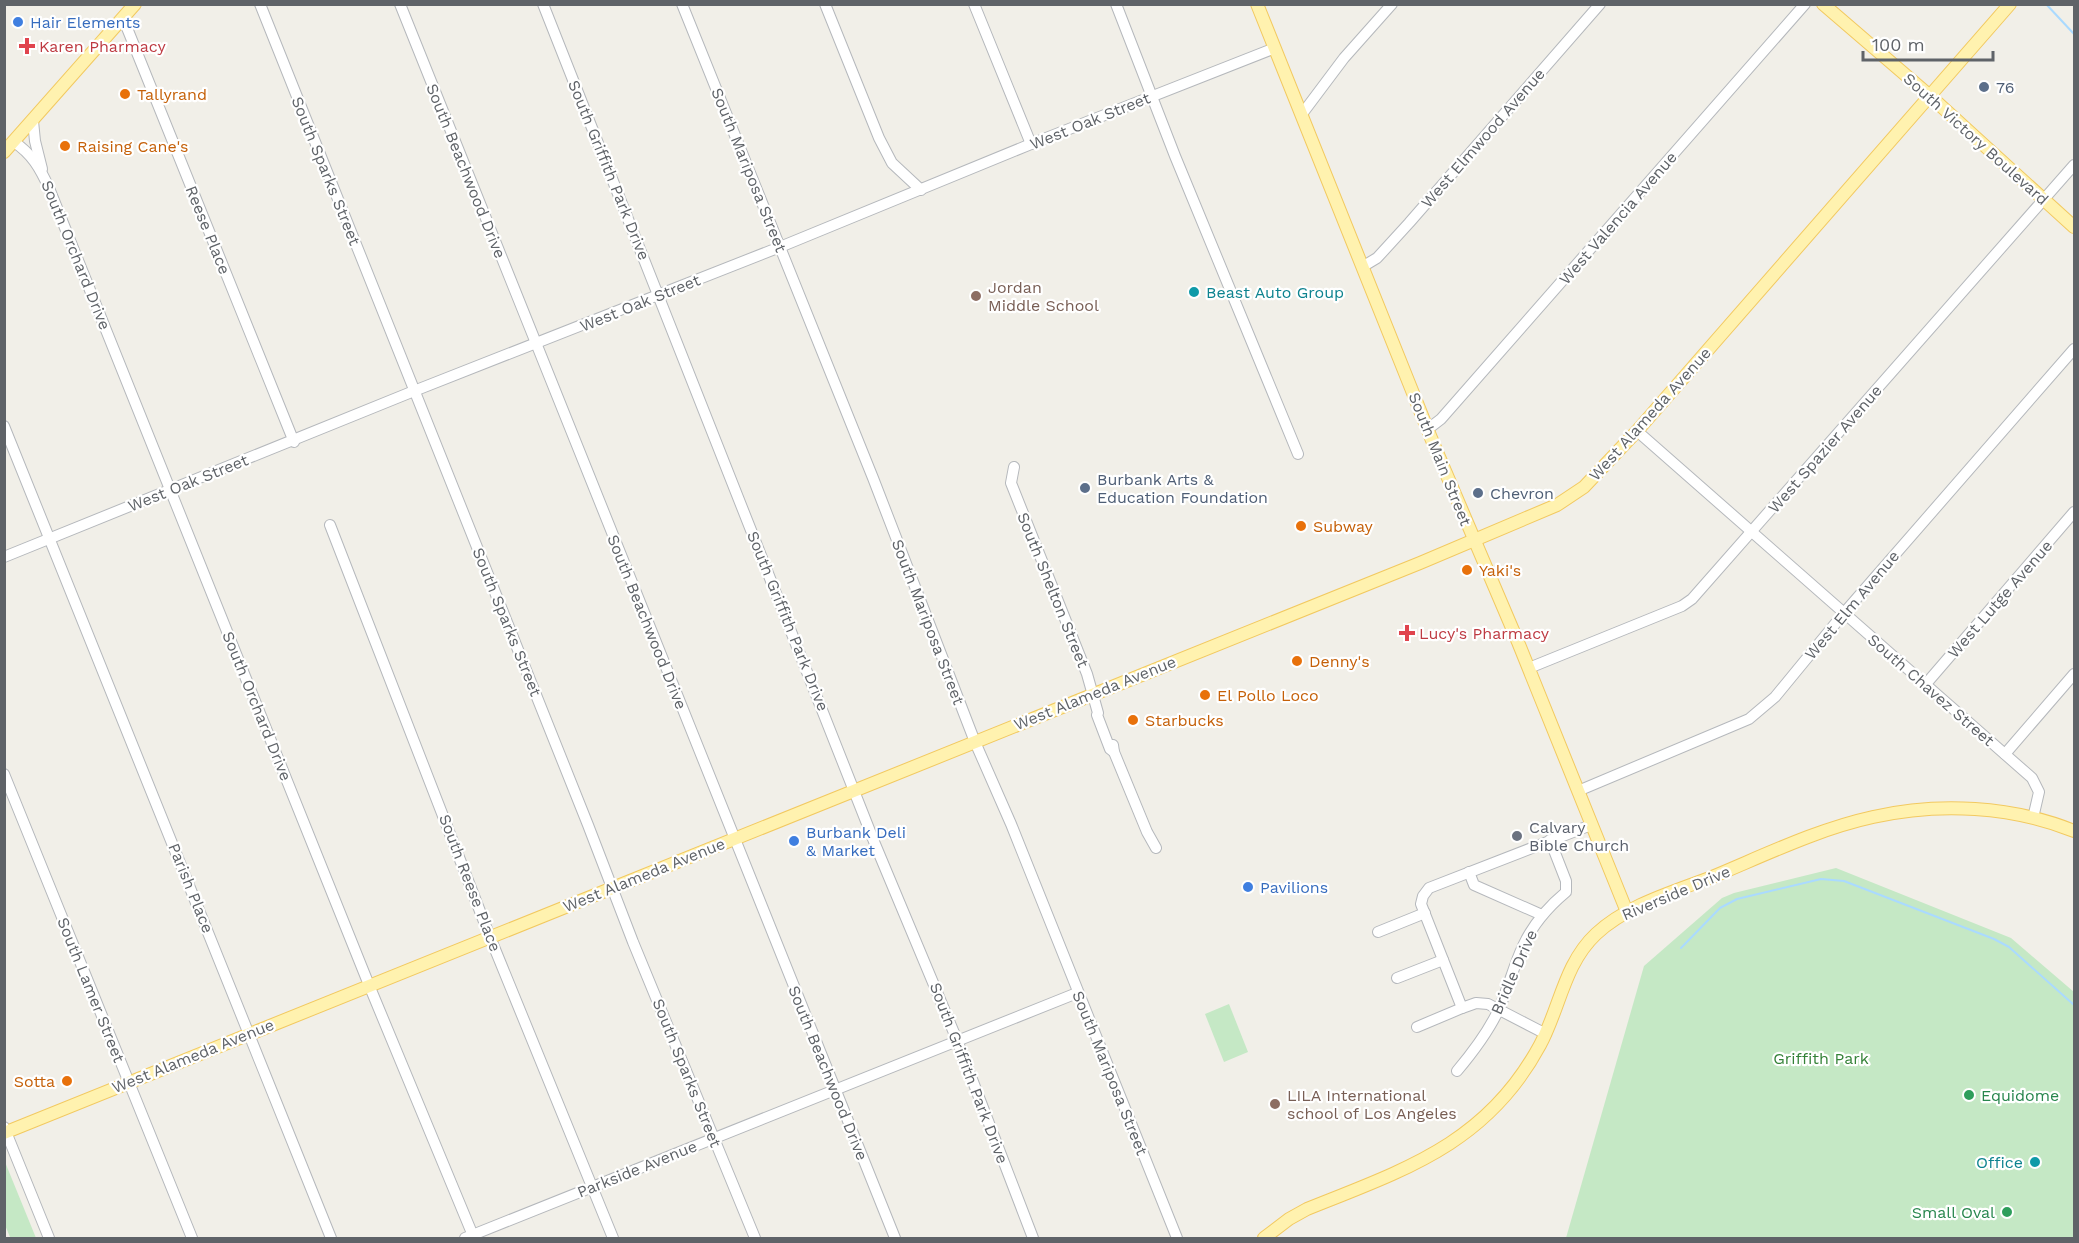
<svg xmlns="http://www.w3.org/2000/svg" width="2079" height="1243" font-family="'Work Sans',sans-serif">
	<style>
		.green { fill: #c5e8c5 }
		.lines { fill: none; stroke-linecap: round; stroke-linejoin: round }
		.stream { stroke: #aadaff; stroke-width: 2 }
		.minor-casing { stroke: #b5b8bc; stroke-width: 12 }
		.major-casing { stroke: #f2c960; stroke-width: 14 }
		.minor { stroke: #fff; stroke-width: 10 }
		.major { stroke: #fff2af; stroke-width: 12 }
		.shop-dot { fill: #3f7fe0; stroke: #fff; stroke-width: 2 }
		.health-dot { fill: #e0444e; stroke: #fff; stroke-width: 2 }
		.service-dot { fill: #5c6f8a; stroke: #fff; stroke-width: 2 }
		.food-dot { fill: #e8710a; stroke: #fff; stroke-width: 2 }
		.culture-dot { fill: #0f9aa8; stroke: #fff; stroke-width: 2 }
		.education-dot { fill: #8d6e63; stroke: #fff; stroke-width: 2 }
		.worship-dot { fill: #6b7280; stroke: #fff; stroke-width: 2 }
		.leisure-dot { fill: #2e9e5b; stroke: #fff; stroke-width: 2 }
		.labels { text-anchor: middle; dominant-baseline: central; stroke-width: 4.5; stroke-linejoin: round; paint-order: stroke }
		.shop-label { font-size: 16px; fill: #366cbe; stroke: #fff; text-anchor: start }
		.health-label { font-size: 16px; fill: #be3a42; stroke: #fff; text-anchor: start }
		.service-label { font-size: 16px; fill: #4e5e75; stroke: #fff; text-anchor: start }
		.food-label { font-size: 16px; fill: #c56008; stroke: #fff; text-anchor: start }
		.street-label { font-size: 16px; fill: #5f6368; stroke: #fff }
		.education-label { font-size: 16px; fill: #785e54; stroke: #fff; text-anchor: start }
		.culture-label { font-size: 16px; fill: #0d838f; stroke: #fff; text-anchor: start }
		.worship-label { font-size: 16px; fill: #5b616d; stroke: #fff; text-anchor: start }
		.park-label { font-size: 16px; fill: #348238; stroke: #fff }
		.leisure-label { font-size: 16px; fill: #27864d; stroke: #fff; text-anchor: start }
	</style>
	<rect width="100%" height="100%" fill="#f1efe8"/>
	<g class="green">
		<path d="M1836 868 2011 938 2074 992V1238H1566L1644 966 1722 898 1734 893Z"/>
		<path d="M1229 1004 1248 1052 1224 1062 1205 1014Z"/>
		<path d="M5 1162 36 1238 10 1237 5 1225Z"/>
	</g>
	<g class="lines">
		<g class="stream">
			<path d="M2046 4 2074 34"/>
			<path d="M1681 948 1720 908 1737 899 1821 879 1844 881 1994 939 2009 947 2074 1005"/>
		</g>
		<g class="minor-casing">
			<g id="minor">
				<path d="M260 4 588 825 633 942 755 1238"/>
				<path d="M400 4 895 1238"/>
				<path d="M543 4 875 844 957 1040 1033 1238"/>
				<path d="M682 4 873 478 975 742 1011 824 1177 1238"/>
				<path d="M825 4 879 138 892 163 921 190"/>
				<path d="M974 4 1031 144"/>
				<path d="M1116 4 1175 156 1298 454"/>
				<path d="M123 18 294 442"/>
				<path d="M1302 114 1344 58 1392 4"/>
				<path d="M33 121 35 141 42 169"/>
				<path d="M14 142C32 154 40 168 49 188L369 985 474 1238"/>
				<path d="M1362 267 1377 258 1409 223 1600 4"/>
				<path d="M4 426 331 1238"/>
				<path d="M1428 429 1441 419 1805 4"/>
				<path d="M1637 431 2032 778 2039 792 2033 818"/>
				<path d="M1014 467 1011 483 1087 674 1098 713 1097 715 1110 749 1114 752"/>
				<path d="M330 525 490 937 613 1238"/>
				<path d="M4 557 414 391 780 247 1031 144 1275 48"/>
				<path d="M1529 668 1682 606 1692 599 2074 165"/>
				<path d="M1925 685 2074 512"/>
				<path d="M1113 745 1114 752 1147 832 1156 848"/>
				<path d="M2005 754 2074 674"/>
				<path d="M4 774 192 1238"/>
				<path d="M1578 791 1749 719 1775 697 1844 613 2074 349"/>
				<path d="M1469 872 1474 885 1542 915"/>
				<path d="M1378 932 1425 913"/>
				<path d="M1397 978 1443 960"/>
				<path d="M1417 1027 1462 1008"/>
				<path d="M1546 1034 1488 1004 1476 1003 1462 1008 1421 904 1423 896 1429 888 1591 825"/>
				<path d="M1457 1071C1473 1052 1487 1034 1498 1011 1508 990 1513 967 1523 946 1533 924 1548 907 1566 892V881L1550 840"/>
				<path d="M4 1127 49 1238"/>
				<path d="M465 1238 1077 993"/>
			</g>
		</g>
		<g class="major-casing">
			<g id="major">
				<path d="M1257 4 1431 438 1518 642 1627 912"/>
				<path d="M1823 4 1930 96 2074 227"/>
				<path d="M4 152 135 4"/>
				<path d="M4 1133 1420 563 1557 505 1584 487 1637 431 2010 4"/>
				<path d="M1264 1238 1289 1219 1307 1209C1404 1170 1487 1144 1540 1045 1560 1008 1564 964 1596 934 1627 905 1673 892 1712 877 1765 855 1818 829 1873 817 1939 802 2012 806 2074 831"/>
			</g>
		</g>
		<use href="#minor" class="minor"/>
		<use href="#major" class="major"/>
	</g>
	<g class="shop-dot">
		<circle cx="18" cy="22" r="6"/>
		<circle cx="794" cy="841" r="6"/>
		<circle cx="1248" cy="887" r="6"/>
	</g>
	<g class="health-dot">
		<path d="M24 37h6v6h6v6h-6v6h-6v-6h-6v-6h6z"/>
		<path d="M1404 624h6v6h6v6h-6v6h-6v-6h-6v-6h6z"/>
	</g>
	<g class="service-dot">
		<circle cx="1984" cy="87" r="6"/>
		<circle cx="1085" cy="488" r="6"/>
		<circle cx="1478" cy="493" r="6"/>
	</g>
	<g class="food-dot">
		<circle cx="125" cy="94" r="6"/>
		<circle cx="65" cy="146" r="6"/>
		<circle cx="1301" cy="526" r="6"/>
		<circle cx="1467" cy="570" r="6"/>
		<circle cx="1297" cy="661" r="6"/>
		<circle cx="1205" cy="695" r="6"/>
		<circle cx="1133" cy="720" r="6"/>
		<circle cx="67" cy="1081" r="6"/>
	</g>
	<g class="culture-dot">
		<circle cx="1194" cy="292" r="6"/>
		<circle cx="2035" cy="1162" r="6"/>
	</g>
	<g class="education-dot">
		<circle cx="976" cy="296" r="6"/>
		<circle cx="1275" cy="1104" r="6"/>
	</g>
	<circle class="worship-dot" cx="1517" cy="836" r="6"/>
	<g class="leisure-dot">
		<circle cx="1969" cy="1095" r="6"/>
		<circle cx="2007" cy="1212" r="6"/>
	</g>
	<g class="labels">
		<g class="shop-label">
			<text x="30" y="22">Hair Elements</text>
			<text x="806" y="832">Burbank Deli<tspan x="806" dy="18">&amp; Market</tspan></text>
			<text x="1260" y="887">Pavilions</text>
		</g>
		<g class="health-label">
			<text x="39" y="46">Karen Pharmacy</text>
			<text x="1419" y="633">Lucy's Pharmacy</text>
		</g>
		<g class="service-label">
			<text x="1996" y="87">76</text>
			<text x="1097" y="479">Burbank Arts &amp;<tspan x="1097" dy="18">Education Foundation</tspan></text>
			<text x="1490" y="493">Chevron</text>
		</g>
		<g class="food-label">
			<text x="137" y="94">Tallyrand</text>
			<text x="77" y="146">Raising Cane's</text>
			<text x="1313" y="526">Subway</text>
			<text x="1479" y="570">Yaki's</text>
			<text x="1309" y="661">Denny's</text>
			<text x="1217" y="695">El Pollo Loco</text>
			<text x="1145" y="720">Starbucks</text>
			<text x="55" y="1081" text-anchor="end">Sotta</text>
		</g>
		<g class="street-label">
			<text transform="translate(1090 121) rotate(-22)">West Oak Street</text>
			<text transform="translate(1483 138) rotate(-49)">West Elmwood Avenue</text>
			<text transform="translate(1976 139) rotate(42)">South Victory Boulevard</text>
			<text transform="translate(609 170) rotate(68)">South Griffith Park Drive</text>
			<text transform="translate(749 170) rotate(68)">South Mariposa Street</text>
			<text transform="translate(326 171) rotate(68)">South Sparks Street</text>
			<text transform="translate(466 171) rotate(68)">South Beachwood Drive</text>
			<text transform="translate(1618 218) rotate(-49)">West Valencia Avenue</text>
			<text transform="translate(208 230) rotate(68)">Reese Place</text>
			<text transform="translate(76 255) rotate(68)">South Orchard Drive</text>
			<text transform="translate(640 303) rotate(-22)">West Oak Street</text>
			<text transform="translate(1650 414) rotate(-48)">West Alameda Avenue</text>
			<text transform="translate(1825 449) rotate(-49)">West Spazier Avenue</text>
			<text transform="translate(1440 459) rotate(68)">South Main Street</text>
			<text transform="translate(188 483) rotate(-22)">West Oak Street</text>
			<text transform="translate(1053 590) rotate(68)">South Shelton Street</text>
			<text transform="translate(2000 599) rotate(-49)">West Lutge Avenue</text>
			<text transform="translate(1852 605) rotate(-50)">West Elm Avenue</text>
			<text transform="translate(788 621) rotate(68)">South Griffith Park Drive</text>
			<text transform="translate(507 622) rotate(68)">South Sparks Street</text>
			<text transform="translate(647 622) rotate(68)">South Beachwood Drive</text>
			<text transform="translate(928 622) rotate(69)">South Mariposa Street</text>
			<text transform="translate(1931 690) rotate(41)">South Chavez Street</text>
			<text transform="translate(1095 693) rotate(-22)">West Alameda Avenue</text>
			<text transform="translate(257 706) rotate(68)">South Orchard Drive</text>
			<text transform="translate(644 875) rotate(-22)">West Alameda Avenue</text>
			<text transform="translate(470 883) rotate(69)">South Reese Place</text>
			<text transform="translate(191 888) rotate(68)">Parish Place</text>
			<text transform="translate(1676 893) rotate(-23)">Riverside Drive</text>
			<text transform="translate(1514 972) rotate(-66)">Bridle Drive</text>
			<text transform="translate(91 990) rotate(68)">South Lamer Street</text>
			<text transform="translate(193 1056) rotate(-22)">West Alameda Avenue</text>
			<text transform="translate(687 1073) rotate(68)">South Sparks Street</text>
			<text transform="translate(828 1073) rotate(68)">South Beachwood Drive</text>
			<text transform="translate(969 1073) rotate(69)">South Griffith Park Drive</text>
			<text transform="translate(1110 1073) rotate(68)">South Mariposa Street</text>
			<text transform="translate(637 1169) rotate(-22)">Parkside Avenue</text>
		</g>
		<g class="education-label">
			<text x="988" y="287">Jordan<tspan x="988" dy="18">Middle School</tspan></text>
			<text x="1287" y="1095">LILA International<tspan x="1287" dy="18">school of Los Angeles</tspan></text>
		</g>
		<g class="culture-label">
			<text x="1206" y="292">Beast Auto Group</text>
			<text x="2023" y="1162" text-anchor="end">Office</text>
		</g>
		<g class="worship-label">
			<text x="1529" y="827">Calvary<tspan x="1529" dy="18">Bible Church</tspan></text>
		</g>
		<g class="park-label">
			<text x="1821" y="1058">Griffith Park</text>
		</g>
		<g class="leisure-label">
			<text x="1981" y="1095">Equidome</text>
			<text x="1995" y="1212" text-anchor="end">Small Oval</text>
		</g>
	</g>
	<rect width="2079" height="1243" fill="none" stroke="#5f6368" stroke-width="12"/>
	<path d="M1863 51v9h130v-9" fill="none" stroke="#5f6368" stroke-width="3"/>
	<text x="1872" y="51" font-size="18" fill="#5f6368" stroke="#ffffff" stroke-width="4.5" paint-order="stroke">100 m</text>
</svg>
